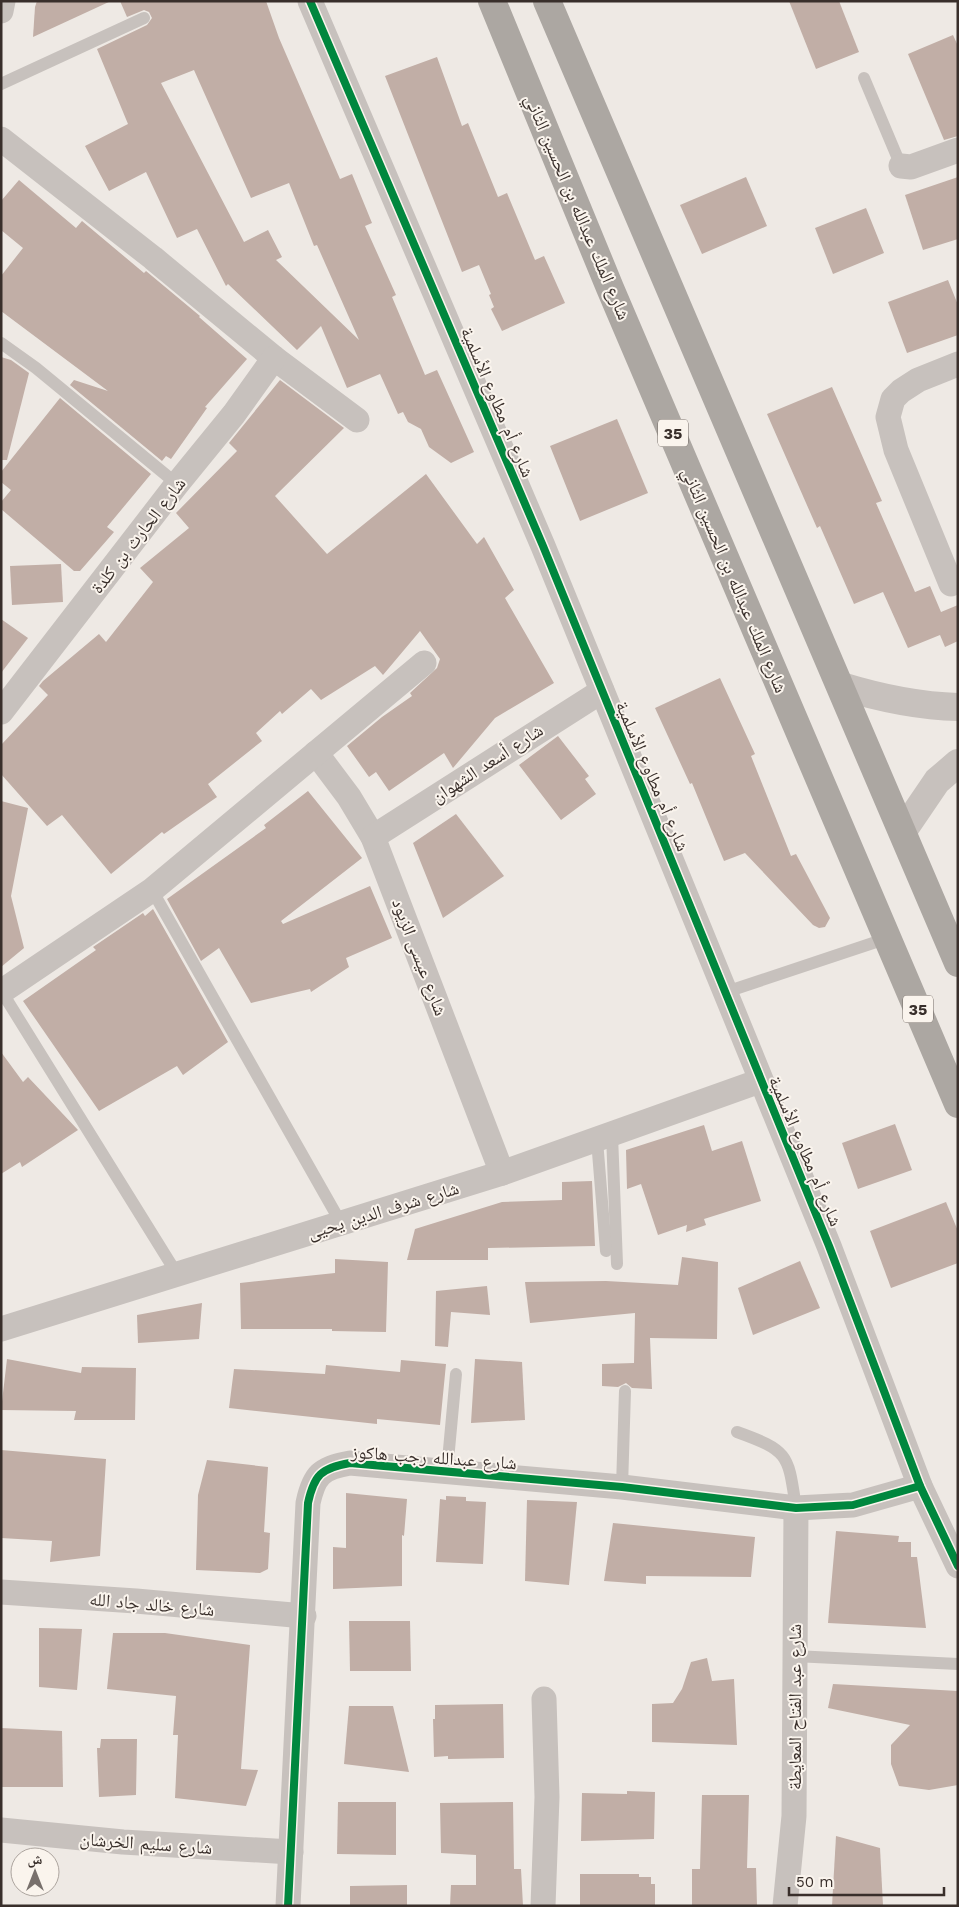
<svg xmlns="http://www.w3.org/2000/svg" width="959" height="1907" font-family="'Work Sans','Noto Naskh Arabic',sans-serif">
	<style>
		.building { fill: #c1aea6; fill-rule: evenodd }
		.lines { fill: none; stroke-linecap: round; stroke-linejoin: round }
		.service { stroke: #c7c1bd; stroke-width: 12 }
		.minor { stroke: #c7c1bd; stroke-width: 25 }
		.tertiary { stroke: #c7c1bd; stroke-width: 28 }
		.trunk { stroke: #aca7a2; stroke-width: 28 }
		.cycleway-casing { stroke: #faf4ed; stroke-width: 11 }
		.cycleway { stroke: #00873e; stroke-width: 8 }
		.labels { text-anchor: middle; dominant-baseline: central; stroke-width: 4; stroke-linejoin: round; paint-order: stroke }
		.shield { fill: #faf4ed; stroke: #736a65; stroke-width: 1 }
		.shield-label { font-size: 16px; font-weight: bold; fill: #392f2b }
		.street-label { font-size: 18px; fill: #392f2b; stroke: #faf4ed }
	</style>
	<rect width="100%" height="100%" fill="#eee9e4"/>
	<g class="building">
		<path d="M37 1H111L33 37 35 7Z"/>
		<path d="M120 1H266L279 38 340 179 352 174 372 223 365 226 396 295 392 297 425 375 437 370 474 452 451 463 429 447 421 429 408 422 403 412 398 414 380 374 347 388 321 326 297 350 228 284 226 286 197 229 177 238 146 172 109 191 85 146 128 124 97 49 147 25 152 18 149 12 144 10 127 17ZM194 70 251 198 289 183 314 246 317 245 359 340 276 260 282 257 268 230 244 242 161 83Z"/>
		<path d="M789 1H839L859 52 816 69Z"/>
		<path d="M953 35 958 46V136L944 140 908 54Z"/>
		<path d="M437 57 462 126 468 123 498 197 507 193 535 260 544 256 565 303 502 331 491 309 494 307 489 295 491 294 479 265 462 272 385 76Z"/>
		<path d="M746 177 767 226 702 254 680 205Z"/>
		<path d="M958 177V239L923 250 905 195Z"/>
		<path d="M19 180 76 228 82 221 144 273 146 271 200 316 199 317 247 359 205 407 207 408 171 459 166 456 162 461 70 385 74 380 108 391 1 311V276L23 248 1 230V201Z"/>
		<path d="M866 208 884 253 833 274 815 228Z"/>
		<path d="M948 280 958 305V335L907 353 888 302Z"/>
		<path d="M1 357 11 360 29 373 7 460H1Z"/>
		<path d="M280 380 344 428 275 496 327 554 426 474 477 544 484 537 514 590 505 598 554 683 495 718 453 768 444 753 389 791 376 772 369 777 347 746 382 717 412 696 410 693 437 668 440 659 420 631 383 675 375 666 321 700 311 689 282 714 280 711 256 733 262 741 208 784 217 797 164 834 162 832 111 874 62 815 47 826 1 774V745L48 695 39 686 43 681 99 634 106 642 153 582 140 568 189 528 176 513 237 451 229 443Z"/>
		<path d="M832 387 882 501 876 503 915 592 930 586 941 612 958 605V641L945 647 940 635 908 648 883 592 854 604 820 526 817 528 767 414Z"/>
		<path d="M60 398 151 474 107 527 114 532 80 571H74L1 509V502L11 490 1 482V472Z"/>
		<path d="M617 419 648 493 580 521 550 446Z"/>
		<path d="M61 564 63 602 12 605 10 566Z"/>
		<path d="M1 619 28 638 1 673Z"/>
		<path d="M720 678 755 754 751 756 791 856 796 854 830 918 825 927 819 928 813 925 745 853 724 861 692 783 690 784 655 708Z"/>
		<path d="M558 736 589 776 585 779 596 794 561 820 519 765Z"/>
		<path d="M308 791 362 858 281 921 283 924 370 886 392 938 346 958 349 967 311 992 310 989 251 1003 219 948 201 961 167 899 266 828 264 825Z"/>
		<path d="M1 801 28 808 11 896 24 948 1 967Z"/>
		<path d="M456 814 504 876 443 918 413 843Z"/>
		<path d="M153 909 228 1042 183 1075 177 1066 99 1111 23 1001 96 950 93 947 143 913 145 916Z"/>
		<path d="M1 1052 23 1082 28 1077 78 1130 22 1167 20 1162 1 1174Z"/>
		<path d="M895 1124 912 1170 858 1189 842 1143Z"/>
		<path d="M704 1125 712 1151 742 1141 761 1201 704 1219 706 1225 686 1232 687 1225 658 1235 641 1184 627 1189 626 1150Z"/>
		<path d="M592 1181 595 1246 488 1248V1260H407L415 1229 502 1202 562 1200V1182Z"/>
		<path d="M946 1202 958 1231V1263L891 1288 870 1231Z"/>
		<path d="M682 1257 718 1262 717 1339 650 1338 652 1389 632 1388 626 1383 618 1387 602 1386V1364L634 1363 635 1313 530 1323 525 1282 606 1281 678 1285Z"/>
		<path d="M335 1259 388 1262 386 1332 332 1331V1329H241L240 1283 335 1273Z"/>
		<path d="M800 1261 820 1308 753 1335 738 1288Z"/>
		<path d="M487 1286 490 1315 451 1312 448 1347 435 1346 436 1291Z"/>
		<path d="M202 1303 199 1339 138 1343 137 1315Z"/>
		<path d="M7 1359 81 1373 82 1367 136 1368 135 1420H74L76 1411 1 1410Z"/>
		<path d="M475 1359 522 1362 525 1420 471 1423Z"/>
		<path d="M401 1360 446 1364 440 1425 377 1419V1424L229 1408 234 1369 325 1374 326 1365 400 1372Z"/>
		<path d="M1 1450 106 1459 100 1556 50 1562 52 1541 1 1538Z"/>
		<path d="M207 1460 268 1467 264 1532 270 1533 268 1569 260 1573 196 1570 198 1495Z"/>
		<path d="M346 1493 407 1499 404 1536 402 1535V1586L333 1589V1547L346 1548Z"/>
		<path d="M446 1496 466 1497V1501L486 1502 483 1564 436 1562 440 1499 446 1500Z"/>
		<path d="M527 1500 577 1502 569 1585 525 1581Z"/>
		<path d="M613 1523 755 1537 751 1577 646 1576V1584L604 1581Z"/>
		<path d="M836 1531 899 1536 898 1542H911V1557H917L926 1628 828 1623Z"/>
		<path d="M349 1621H410L411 1671H350Z"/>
		<path d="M39 1628 82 1629 77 1690 39 1687Z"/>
		<path d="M113 1633H165L250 1645 241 1769 258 1770 246 1806 175 1798 178 1735H173L176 1696 107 1689Z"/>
		<path d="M707 1658 712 1681 734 1679 737 1745 652 1742V1704L673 1703 682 1689 691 1662Z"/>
		<path d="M833 1684 958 1691V1785L929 1790 899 1786 891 1764V1745L910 1725 828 1708Z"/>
		<path d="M503 1704 504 1758 448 1759V1756L434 1757 433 1719H435V1705Z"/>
		<path d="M349 1706H393L409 1772 344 1764Z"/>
		<path d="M1 1728 62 1731 63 1787H1Z"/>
		<path d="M101 1739H137L136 1795 99 1797 97 1748H100Z"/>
		<path d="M627 1791 655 1792 654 1839 581 1841 582 1793 627 1794Z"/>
		<path d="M702 1795H749L747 1868H756L757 1906H692V1869H700Z"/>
		<path d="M338 1802H396V1855L337 1854Z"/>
		<path d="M513 1802 514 1869H521L523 1906H450L451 1885H476V1855L441 1853 440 1803Z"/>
		<path d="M836 1836 880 1848 883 1906H832Z"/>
		<path d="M580 1874H639V1877H651V1884H655V1906H580Z"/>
		<path d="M407 1885V1906H350V1886Z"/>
	</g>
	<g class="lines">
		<g class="service">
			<path d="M864 78 901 166"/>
			<path d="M1 84 144 18"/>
			<path d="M1 343 36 368 177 484"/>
			<path d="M152 890 341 1223"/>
			<path d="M2 992 177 1274"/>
			<path d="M726 992 888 938"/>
			<path d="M612 1135 617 1264"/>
			<path d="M597 1140 606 1251"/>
			<path d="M737 1432C790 1451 788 1455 796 1508"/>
			<path d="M447 1471 456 1374"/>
			<path d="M622 1487 625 1391"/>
			<path d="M794 1656 958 1664"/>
		</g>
		<g class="minor">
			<path d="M310 1 543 546 829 1246 920 1486 958 1566"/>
			<path d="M1 11 3 1"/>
			<path d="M1 139 153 258 274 358 357 420"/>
			<path d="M901 166 911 167 958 150"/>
			<path d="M951 584 896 450 888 417 893 399 901 391 918 380 958 364"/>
			<path d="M1 712 177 484 234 414 274 358"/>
			<path d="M316 753 349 797 373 837 502 1173"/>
			<path d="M373 837 602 691"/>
			<path d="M1 992 152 890 424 663"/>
			<path d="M1 1329 502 1173 760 1081"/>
			<path d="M1 1592 136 1601 304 1616"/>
			<path d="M1 1830 123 1842 291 1852"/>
			<path d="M288 1906 308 1503C314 1475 321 1468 350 1463L622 1487 796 1508 853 1505 920 1486"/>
			<path d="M543 1906 547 1797 544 1699"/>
			<path d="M785 1906 794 1816 796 1508"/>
		</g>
		<g class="tertiary">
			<path d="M841 686C880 698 917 706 958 707"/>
			<path d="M903 831 937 781 958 763"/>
		</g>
		<g class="trunk">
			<path d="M492 1 610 288 958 1104"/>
			<path d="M547 1 958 963"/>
		</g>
		<g class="cycleway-casing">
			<g id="cycleway">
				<path d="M310 1 543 546 829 1246 920 1486 958 1566"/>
				<path d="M288 1906 308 1503C314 1475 321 1468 350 1463L622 1487 796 1508 853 1505 920 1486"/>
			</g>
		</g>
		<use href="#cycleway" class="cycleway"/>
	</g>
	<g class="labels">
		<g class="shield">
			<rect x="658" y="419.5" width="30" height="27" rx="4"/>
			<rect x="903" y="995.5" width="30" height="27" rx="4"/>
		</g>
		<g class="shield-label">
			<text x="673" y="433">35</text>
			<text x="918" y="1009">35</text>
		</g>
		<g class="street-label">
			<text transform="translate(578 207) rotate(67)">شارع الملك عبدالله بن الحسين الثاني</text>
			<text transform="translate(498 402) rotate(67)">شارع أم مطاوع الأسلمية</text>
			<text transform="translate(138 535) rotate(-52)">شارع الحارث بن كلدة</text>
			<text transform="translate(735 580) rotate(67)">شارع الملك عبدالله بن الحسين الثاني</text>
			<text transform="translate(487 763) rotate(-33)">شارع أسعد الشهوان</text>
			<text transform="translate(653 776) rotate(67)">شارع أم مطاوع الأسلمية</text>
			<text transform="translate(420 957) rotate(69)">شارع عيسى الزيود</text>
			<text transform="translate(806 1151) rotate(67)">شارع أم مطاوع الأسلمية</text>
			<text transform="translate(383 1210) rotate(-17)">شارع شرف الدين يحيى</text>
			<text transform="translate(434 1457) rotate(4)">شارع عبدالله رجب هاكوز</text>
			<text transform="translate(152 1604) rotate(5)">شارع خالد جاد الله</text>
			<text transform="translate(794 1707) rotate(-90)">شارع عبد الفتاح المعايطة</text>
			<text transform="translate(146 1843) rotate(4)">شارع سليم الخرشان</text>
		</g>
	</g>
	<rect width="959" height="1907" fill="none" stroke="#392f2b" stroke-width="5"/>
	<g transform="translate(35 1872)"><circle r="24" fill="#faf4ed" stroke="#ada59f"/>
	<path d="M0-4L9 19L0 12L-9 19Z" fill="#78706c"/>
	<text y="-8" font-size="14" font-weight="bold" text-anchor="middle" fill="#392f2b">ش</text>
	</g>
	<path d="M789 1887v8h155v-8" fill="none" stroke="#392f2b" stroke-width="2.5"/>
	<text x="796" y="1887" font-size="15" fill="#392f2b" stroke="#faf4ed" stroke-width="4" paint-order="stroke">50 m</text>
</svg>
